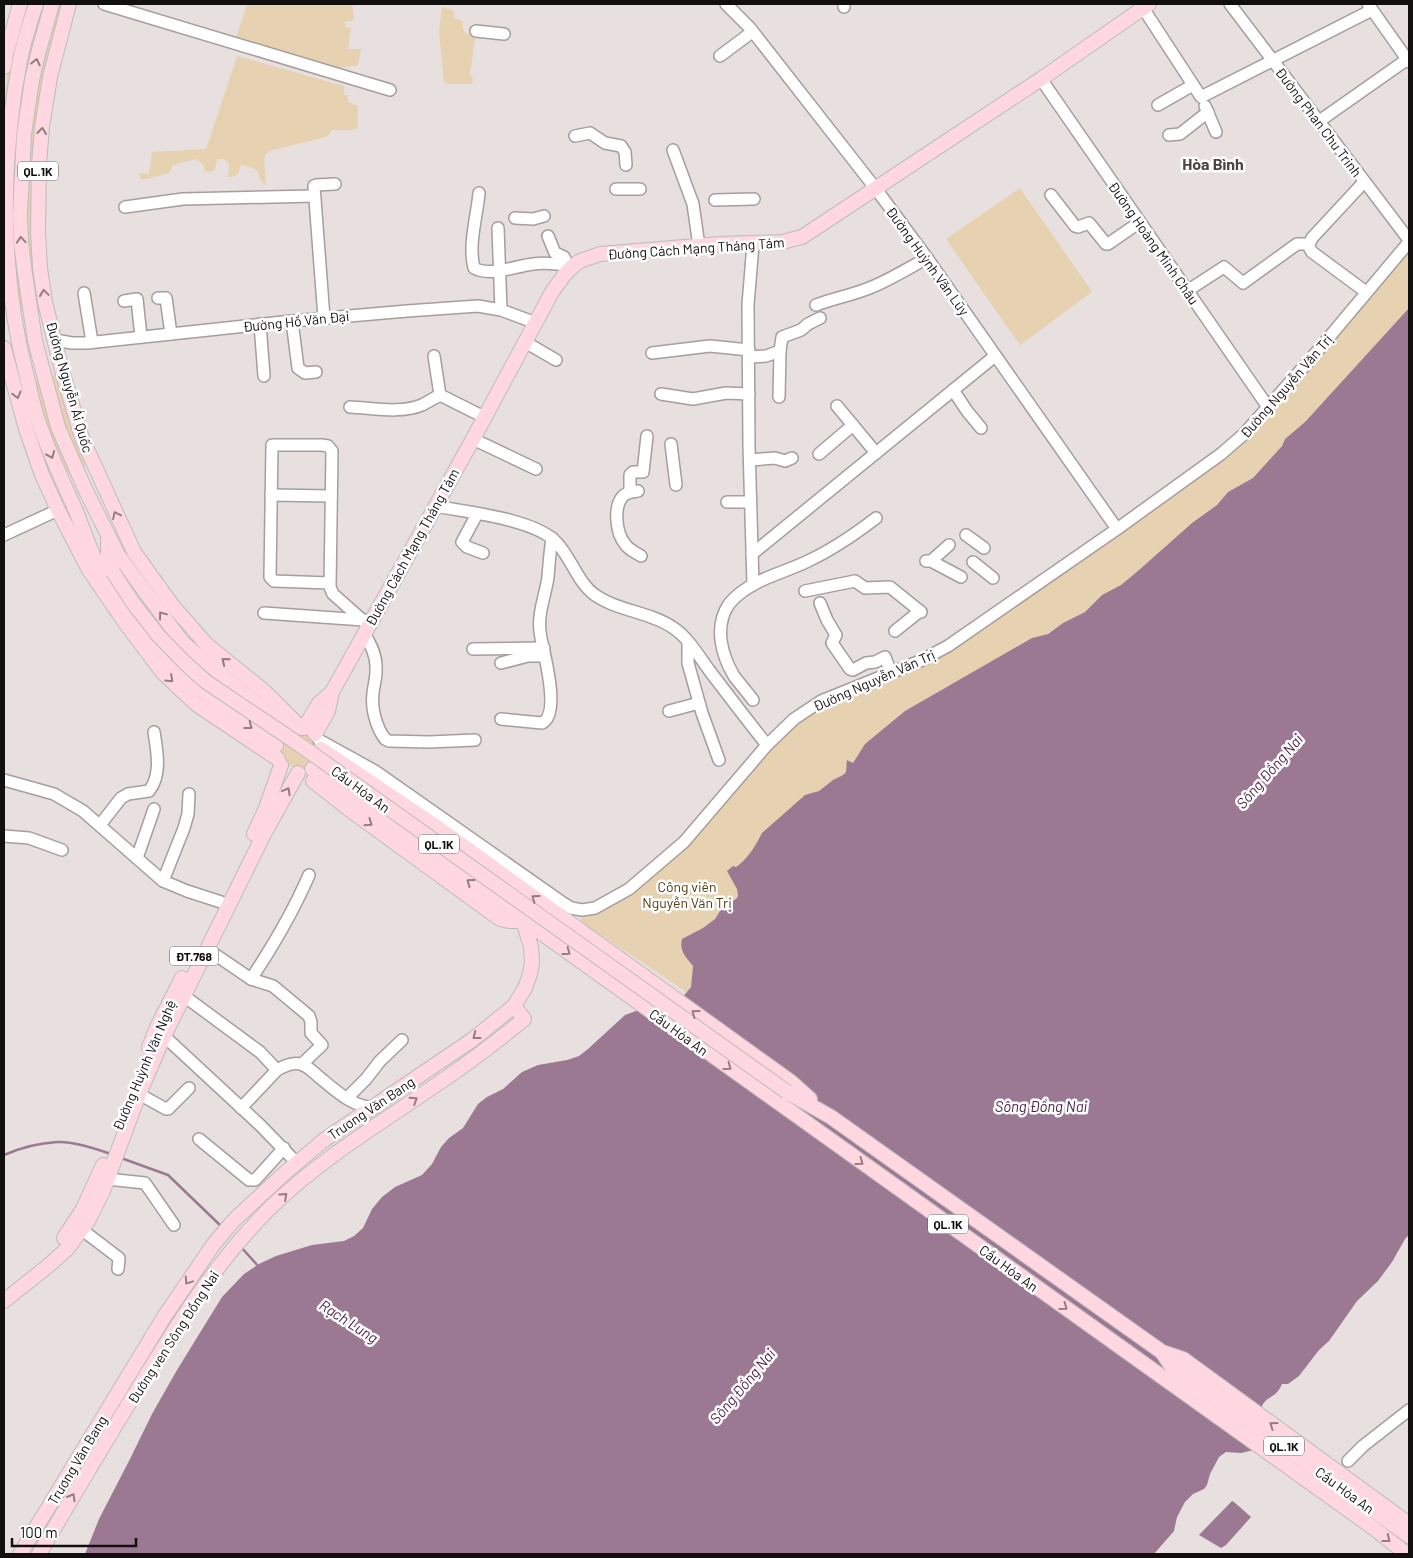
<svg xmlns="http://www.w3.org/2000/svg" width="1413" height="1558" font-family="Barlow,sans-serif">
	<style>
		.green { fill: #e6d1b1 }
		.water { fill: #9c7993 }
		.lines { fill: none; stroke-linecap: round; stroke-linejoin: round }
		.stream { stroke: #9c7993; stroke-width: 2.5 }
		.minor-casing { stroke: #a59e9d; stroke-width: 14 }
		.major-casing { stroke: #bdbcbc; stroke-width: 16 }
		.minor { stroke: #fff; stroke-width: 11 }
		.major { stroke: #fed7e1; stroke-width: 14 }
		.major-bridge-casing { stroke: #bdbcbc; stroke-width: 16; stroke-linecap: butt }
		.major-bridge { stroke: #fed7e1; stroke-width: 14 }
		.oneway { stroke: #947d82 }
		.labels { text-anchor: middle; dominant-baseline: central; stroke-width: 5; stroke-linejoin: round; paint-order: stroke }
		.shield { fill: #fff; stroke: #595757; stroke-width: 1 }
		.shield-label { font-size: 12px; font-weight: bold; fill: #120f0f }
		.street-label { font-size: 14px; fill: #120f0f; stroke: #fff }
		.park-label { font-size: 14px; fill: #563d10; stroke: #fff }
		.water-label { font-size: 15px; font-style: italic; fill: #4d1f43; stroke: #fff }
		.quarter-label { font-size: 16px; font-weight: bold; fill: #494343; stroke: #fff }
	</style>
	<rect width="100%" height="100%" fill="#e7e0df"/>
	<g class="green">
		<path d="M25 4H31L4 145V99L10 55Z"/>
		<path d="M41 4H47L27 79 25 311 18 312 13 270 12 151 24 61Z"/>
		<path d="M57 4H64L45 77 42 308 34 309 26 240 29 135 37 77Z"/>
		<path d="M247 4H352L354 17 352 22 345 21V27L351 28 348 49H361L358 65 339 68 236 38Z"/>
		<path d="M442 7 454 11V18L463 21V28L465 33 473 34 475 38 470 74 473 78 472 84H450L444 82 439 32Z"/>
		<path d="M237 56 344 86V95H348V102L358 106V128L352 130H332C331 131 329 135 327 136 317 141 270 148 266 154 261 164 268 176 265 186L260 179 257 170 241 164 238 174 232 177H228L229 164 224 159H217L215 170 211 172 205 171 203 165 197 159 173 165 169 173 147 179H141L139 173 149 174 152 152 206 149Z"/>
		<path d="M1020 188 1092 292 1020 345 946 239Z"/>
		<path d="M1409 249V308L1305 422 1285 439 1282 446 1253 478 1228 492 1217 505 1192 523 1139 570 1121 585 1102 595 1085 612 1063 623 1047 634 1032 638 865 744 853 763 848 760 846 772 843 775 833 780 819 791 805 795 762 833C756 845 747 860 736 867L738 897 736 899 723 906 715 919 703 928 682 951 693 966 691 987 688 993 580 921 583 914 604 909 628 897 663 867 771 748 797 723 824 705 893 678 1219 461Z"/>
		<path d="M58 374 88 464 80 468 63 425 49 377Z"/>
		<path d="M40 379 72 471 64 474 51 442 33 381Z"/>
		<circle cx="299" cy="750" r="18"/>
	</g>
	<g class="water">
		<path d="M1409 308V1235L1405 1239 1392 1262 1378 1281 1357 1301 1329 1341 1319 1350 1299 1376 1288 1384H1282C1276 1398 1269 1395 1263 1404 1257 1414 1260 1428 1262 1439L1254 1450 1241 1453 1226 1452 1219 1457 1210 1474 1207 1485 1204 1489 1193 1494 1185 1502 1177 1517 1174 1531 1154 1554H85L99 1519 130 1459 152 1414 177 1370 222 1297 244 1274 259 1264 276 1256 312 1245 344 1241 354 1236 363 1228 372 1209 382 1197 395 1187 422 1175 432 1164 441 1147 449 1138 463 1128 478 1104 487 1097 503 1089 522 1072 538 1065 567 1060 579 1056 588 1049 625 1015 636 1011 651 1010 682 998 691 987 693 966C686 957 679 951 682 939L703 928 715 919 723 906 736 899 738 896 737 889 727 871 733 866 736 867C747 860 756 845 762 833L805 795 819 791 833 780 843 775 846 772 847 760 853 763 865 744 905 711 1032 638 1048 634 1063 623 1085 612 1102 595 1121 585 1139 570 1192 523 1217 505 1228 492 1253 478 1282 446 1285 439 1305 422Z"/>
		<path d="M1232 1501 1234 1502 1251 1517 1226 1545 1221 1548 1199 1535Z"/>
	</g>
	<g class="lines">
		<g class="stream">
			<path d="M4 1155C20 1148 40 1143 57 1142 72 1141 97 1149 111 1154"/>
			<path d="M121 1158 168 1175 222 1227"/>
			<path d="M241 1247 259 1267"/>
		</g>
		<g class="minor-casing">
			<g id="minor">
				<path d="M104 4 390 90"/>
				<path d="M726 4 750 28 876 189 927 258 1117 529"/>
				<path d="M844 4V7"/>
				<path d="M1230 4 1409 240"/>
				<path d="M1368 4 1409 62"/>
				<path d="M1143 8 1201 97 1372 10"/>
				<path d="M476 31 504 34"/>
				<path d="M720 56 752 32"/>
				<path d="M1041 79 1268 407"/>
				<path d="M1158 105 1193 85"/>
				<path d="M1205 106 1216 132"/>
				<path d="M1318 122 1409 58"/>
				<path d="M1169 135 1180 134 1208 112"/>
				<path d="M575 136 590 133 605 143 621 146 625 152 626 165"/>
				<path d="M673 150 693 204 699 246"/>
				<path d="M1364 182 1312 238C1309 244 1308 247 1312 252L1366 292"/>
				<path d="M616 189H640"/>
				<path d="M479 193C477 217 468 244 474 268 490 277 516 266 533 264 546 262 560 264 573 266"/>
				<path d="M1051 195 1075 226 1078 227 1089 223 1106 244H1108L1140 222"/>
				<path d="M715 200 754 199"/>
				<path d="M125 207 183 199 314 196"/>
				<path d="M515 218 533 219 544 216"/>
				<path d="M498 228 501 310"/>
				<path d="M548 236 555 253 564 257 567 265"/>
				<path d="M753 244 748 305 749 446 753 585"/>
				<path d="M1187 291 1224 267 1243 283 1297 244H1309"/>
				<path d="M84 293 92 342"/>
				<path d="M158 298H166L171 334"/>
				<path d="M124 301 137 299 141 337"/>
				<path d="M816 305C835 298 853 295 872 287 891 279 909 268 927 258"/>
				<path d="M324 318 314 186 316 185 335 184"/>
				<path d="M292 321 298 368 305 373 316 372"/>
				<path d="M260 324 264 376"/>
				<path d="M55 340 72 343H87L292 321 407 311 478 306 501 310 536 323"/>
				<path d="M525 342 556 360"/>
				<path d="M652 353 710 346 749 350"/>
				<path d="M434 356 440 395"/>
				<path d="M749 357 766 356 780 351 782 337 801 330 808 324 820 318"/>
				<path d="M953 390 967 411 981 428"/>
				<path d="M661 394 693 399 726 393 749 394"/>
				<path d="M779 397 780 351"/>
				<path d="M837 406 876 453"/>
				<path d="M350 407C373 408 400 414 422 405 428 402 434 398 440 395L484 417"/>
				<path d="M473 439 536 469"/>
				<path d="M671 444 676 485"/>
				<path d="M819 454 853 425"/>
				<path d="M750 460 775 458 785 461 792 458"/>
				<path d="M638 491C633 492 627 492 623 496 613 507 616 533 625 544 629 550 635 552 641 556"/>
				<path d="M630 492V475L633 472H643L647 436"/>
				<path d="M271 495 331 496"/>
				<path d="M727 502H750"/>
				<path d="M435 506C466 512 536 519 557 543 571 558 578 583 595 595 618 611 650 612 672 627 688 637 698 655 709 670 728 695 747 720 767 745"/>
				<path d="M477 514 462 542 467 547 483 553"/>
				<path d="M4 535 58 510"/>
				<path d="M966 535 984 548"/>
				<path d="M752 554 995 356"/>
				<path d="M926 561H931L961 577"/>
				<path d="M931 561 949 545"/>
				<path d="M973 562 993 578"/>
				<path d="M330 583 274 581 270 577 272 445H322L328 446 332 451 330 587 333 594 368 625"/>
				<path d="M805 591 855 581 865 588 890 587 921 612"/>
				<path d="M820 603 827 620 836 635 832 643 850 669 853 670 866 663 875 662 885 657 891 673"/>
				<path d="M264 613 364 620"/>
				<path d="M895 631 920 611"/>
				<path d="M364 633C370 643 376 654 376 666 377 675 374 684 373 693 371 708 376 727 385 739L389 741 429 742 475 740"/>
				<path d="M688 643V663L702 713 719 760"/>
				<path d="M473 649 544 648"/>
				<path d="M501 663 528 656H541"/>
				<path d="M753 700C747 692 740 684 734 676 721 654 714 626 729 604 736 595 750 586 760 581 775 574 791 569 806 562 832 550 854 535 876 518"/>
				<path d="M669 711 699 703"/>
				<path d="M501 719 542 723C561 714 544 654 541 638 536 616 545 598 548 577 549 564 550 551 552 538"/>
				<path d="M319 740 375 771 563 903 571 908 582 910 595 908 629 889 684 842 767 745 794 719 821 701 920 661 948 646 1117 529 1221 454 1244 434 1315 354 1409 242"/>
				<path d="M4 780 54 794 83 811 163 881 187 891 221 902"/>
				<path d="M100 825 121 798 128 794 149 791C162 775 157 751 154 732"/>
				<path d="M4 836 29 838 62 850"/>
				<path d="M137 858 154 809"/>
				<path d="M163 881 184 828 188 814 189 794"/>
				<path d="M207 949 251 979 273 986 309 1016 311 1022V1033L322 1045 302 1064"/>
				<path d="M251 979C273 946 293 912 309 875"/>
				<path d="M184 996 260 1052 277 1070"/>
				<path d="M164 1036 260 1125 293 1159 299 1161 303 1157"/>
				<path d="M139 1094 166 1109H168L189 1088"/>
				<path d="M347 1098 366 1079 380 1061 402 1040"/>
				<path d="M241 1108 277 1070C284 1066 292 1062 300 1064 307 1065 313 1072 319 1077 334 1089 354 1109 375 1107"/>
				<path d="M199 1139 249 1180H255L284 1148"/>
				<path d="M107 1179 145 1183 174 1225"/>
				<path d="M81 1229 119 1258 118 1269"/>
				<path d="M1348 1461 1363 1446 1409 1410"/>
			</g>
		</g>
		<g class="major-casing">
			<g id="major">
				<path d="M36 4C30 22 24 41 20 60 0 164 0 275 27 377 30 389 32 402 36 414 46 447 62 479 76 511 83 529 89 548 98 565 113 593 133 621 153 644 188 685 234 714 276 746"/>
				<path d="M52 4 39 50 32 80 24 134 20 214 21 242 25 274 35 341 58 427 85 489 118 555 183 643 289 730"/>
				<path d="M69 4 50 77 42 127 39 164 38 232 40 268 45 302 62 371 82 438 134 552 172 605 207 645 264 691 301 728"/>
				<path d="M4 67 6 54 20 4"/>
				<path d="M4 348 26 429 42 475 58 510 89 570 126 624 163 673 196 704 278 759"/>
				<path d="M108 539V561L113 572"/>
				<path d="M304 728 319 703 332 692"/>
				<path d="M315 734 328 711 332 692 473 439 552 292 565 274 573 266 580 261 600 254 721 244 782 242 802 237 1041 79 1149 4"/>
				<path d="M321 749 434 825 791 1082 810 1099"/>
				<path d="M312 769 1368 1524 1407 1554"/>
				<path d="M313 781 350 810 500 919 509 921H523"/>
				<path d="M254 834 266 808 281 765"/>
				<path d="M149 1047 158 1025 182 978"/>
				<path d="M787 1092 831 1117 1162 1352 1183 1359 1409 1524"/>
				<path d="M64 1238 83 1209 103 1165"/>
				<path d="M4 1301 48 1266 67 1249 88 1221 103 1191 139 1094 164 1036 265 832 298 773"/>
				<path d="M1162 1352 1172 1367 1409 1536"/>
				<path d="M20 1554 164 1317 213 1245 235 1219 286 1172 324 1140 472 1040 514 1006 525 988 530 974 532 962 531 947 523 921"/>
				<path d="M39 1554C71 1500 103 1445 136 1392 176 1326 217 1260 272 1206 320 1160 376 1126 430 1089 463 1067 494 1044 524 1019L514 1006"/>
			</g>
		</g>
		<use href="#minor" class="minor"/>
		<use href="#major" class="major"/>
		<g class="major-bridge-casing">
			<path id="major-bridge" d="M113 572 133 603 158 635 182 660 205 681 300 745 787 1092"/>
		</g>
		<use href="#major-bridge" class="major-bridge"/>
	</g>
	<defs><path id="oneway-chevron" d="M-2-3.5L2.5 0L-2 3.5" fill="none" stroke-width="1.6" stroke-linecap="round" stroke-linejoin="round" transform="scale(1.25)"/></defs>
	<g class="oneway">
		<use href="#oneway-chevron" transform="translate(36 62) rotate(-78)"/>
		<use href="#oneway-chevron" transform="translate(42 131) rotate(-84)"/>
		<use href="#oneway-chevron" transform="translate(21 240) rotate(-94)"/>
		<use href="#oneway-chevron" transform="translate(44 293) rotate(-98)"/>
		<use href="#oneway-chevron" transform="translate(17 395) rotate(75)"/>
		<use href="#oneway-chevron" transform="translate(51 455) rotate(68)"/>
		<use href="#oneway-chevron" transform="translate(116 515) rotate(-115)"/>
		<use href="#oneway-chevron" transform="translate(162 615) rotate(-127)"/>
		<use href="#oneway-chevron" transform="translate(225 661) rotate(-141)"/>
		<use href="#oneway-chevron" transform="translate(170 679) rotate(43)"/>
		<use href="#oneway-chevron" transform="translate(249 726) rotate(37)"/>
		<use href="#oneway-chevron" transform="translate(287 791) rotate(-61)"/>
		<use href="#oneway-chevron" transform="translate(369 823) rotate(35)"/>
		<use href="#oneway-chevron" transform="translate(470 882) rotate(-144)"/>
		<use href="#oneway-chevron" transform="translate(535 898) rotate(-144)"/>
		<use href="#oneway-chevron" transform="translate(567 952) rotate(36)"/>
		<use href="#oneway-chevron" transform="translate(695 1013) rotate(-144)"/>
		<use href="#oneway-chevron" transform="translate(476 1036) rotate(142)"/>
		<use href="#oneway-chevron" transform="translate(728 1067) rotate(36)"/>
		<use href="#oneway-chevron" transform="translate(414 1100) rotate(-33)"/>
		<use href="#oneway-chevron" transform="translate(860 1162) rotate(36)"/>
		<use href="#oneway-chevron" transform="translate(284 1196) rotate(-42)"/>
		<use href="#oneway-chevron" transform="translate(188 1281) rotate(124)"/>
		<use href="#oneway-chevron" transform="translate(1064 1307) rotate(36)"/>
		<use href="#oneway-chevron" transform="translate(1273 1425) rotate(-144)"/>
		<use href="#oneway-chevron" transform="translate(72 1497) rotate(-60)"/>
		<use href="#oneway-chevron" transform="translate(1387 1539) rotate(38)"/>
	</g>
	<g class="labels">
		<g class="shield">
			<rect x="18" y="161.5" width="40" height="19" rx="4"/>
			<rect x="419" y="834.5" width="40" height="19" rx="4"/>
			<rect x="170" y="946.5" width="48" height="19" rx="4"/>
			<rect x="928" y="1214.5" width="40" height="19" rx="4"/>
			<rect x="1264" y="1436.5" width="40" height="19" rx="4"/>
		</g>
		<g class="shield-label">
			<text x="38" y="171">QL.1K</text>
			<text x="439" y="844">QL.1K</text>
			<text x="194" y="956">ĐT.768</text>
			<text x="948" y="1224">QL.1K</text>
			<text x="1284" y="1446">QL.1K</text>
		</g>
		<g class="street-label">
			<text transform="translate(1319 122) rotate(53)">Đường Phan Chu Trinh</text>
			<text transform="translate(1154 243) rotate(55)">Đường Hoàng Minh Châu</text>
			<text transform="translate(696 248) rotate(-4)">Đường Cách Mạng Tháng Tám</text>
			<text transform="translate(928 261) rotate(54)">Đường Huỳnh Văn Lũy</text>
			<text transform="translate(296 321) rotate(-6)">Đường Hồ Văn Đại</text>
			<text transform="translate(1286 386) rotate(-49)">Đường Nguyễn Văn Trị</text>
			<text transform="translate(70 387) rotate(74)">Đường Nguyễn Ái Quốc</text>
			<text transform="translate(412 547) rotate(-61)">Đường Cách Mạng Tháng Tám</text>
			<text transform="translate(874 680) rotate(-24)">Đường Nguyễn Văn Trị</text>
			<text transform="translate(361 789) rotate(36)">Cầu Hóa An</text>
			<text transform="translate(679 1032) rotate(36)">Cầu Hóa An</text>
			<text transform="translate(144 1065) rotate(-67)">Đường Huỳnh Văn Nghệ</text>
			<text transform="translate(371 1108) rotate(-34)">Trương Văn Bang</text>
			<text transform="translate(1009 1268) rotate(36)">Cầu Hóa An</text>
			<text transform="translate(173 1337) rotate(-57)">Đường ven Sông Đồng Nai</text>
			<text transform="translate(77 1460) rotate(-59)">Trương Văn Bang</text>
			<text transform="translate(1345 1490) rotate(36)">Cầu Hóa An</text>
		</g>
		<g class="park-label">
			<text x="687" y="886">Công viên<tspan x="687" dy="16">Nguyễn Văn Trị</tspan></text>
		</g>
		<g class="water-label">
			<text transform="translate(1269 771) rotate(-49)">Sông Đồng Nai</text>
			<text x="1041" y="1106">Sông Đồng Nai</text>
			<text transform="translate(349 1321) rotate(33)">Rạch Lung</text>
			<text transform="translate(742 1386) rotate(-50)">Sông Đồng Nai</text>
		</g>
		<g class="quarter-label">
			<text x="1213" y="163">Hòa Bình</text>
		</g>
	</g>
	<rect width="1413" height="1558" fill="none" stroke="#120f0f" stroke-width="10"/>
	<path d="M12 1538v8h124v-8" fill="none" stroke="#120f0f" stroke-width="2.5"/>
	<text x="20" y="1538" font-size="15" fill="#120f0f" stroke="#ffffff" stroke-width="4" paint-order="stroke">100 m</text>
</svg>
